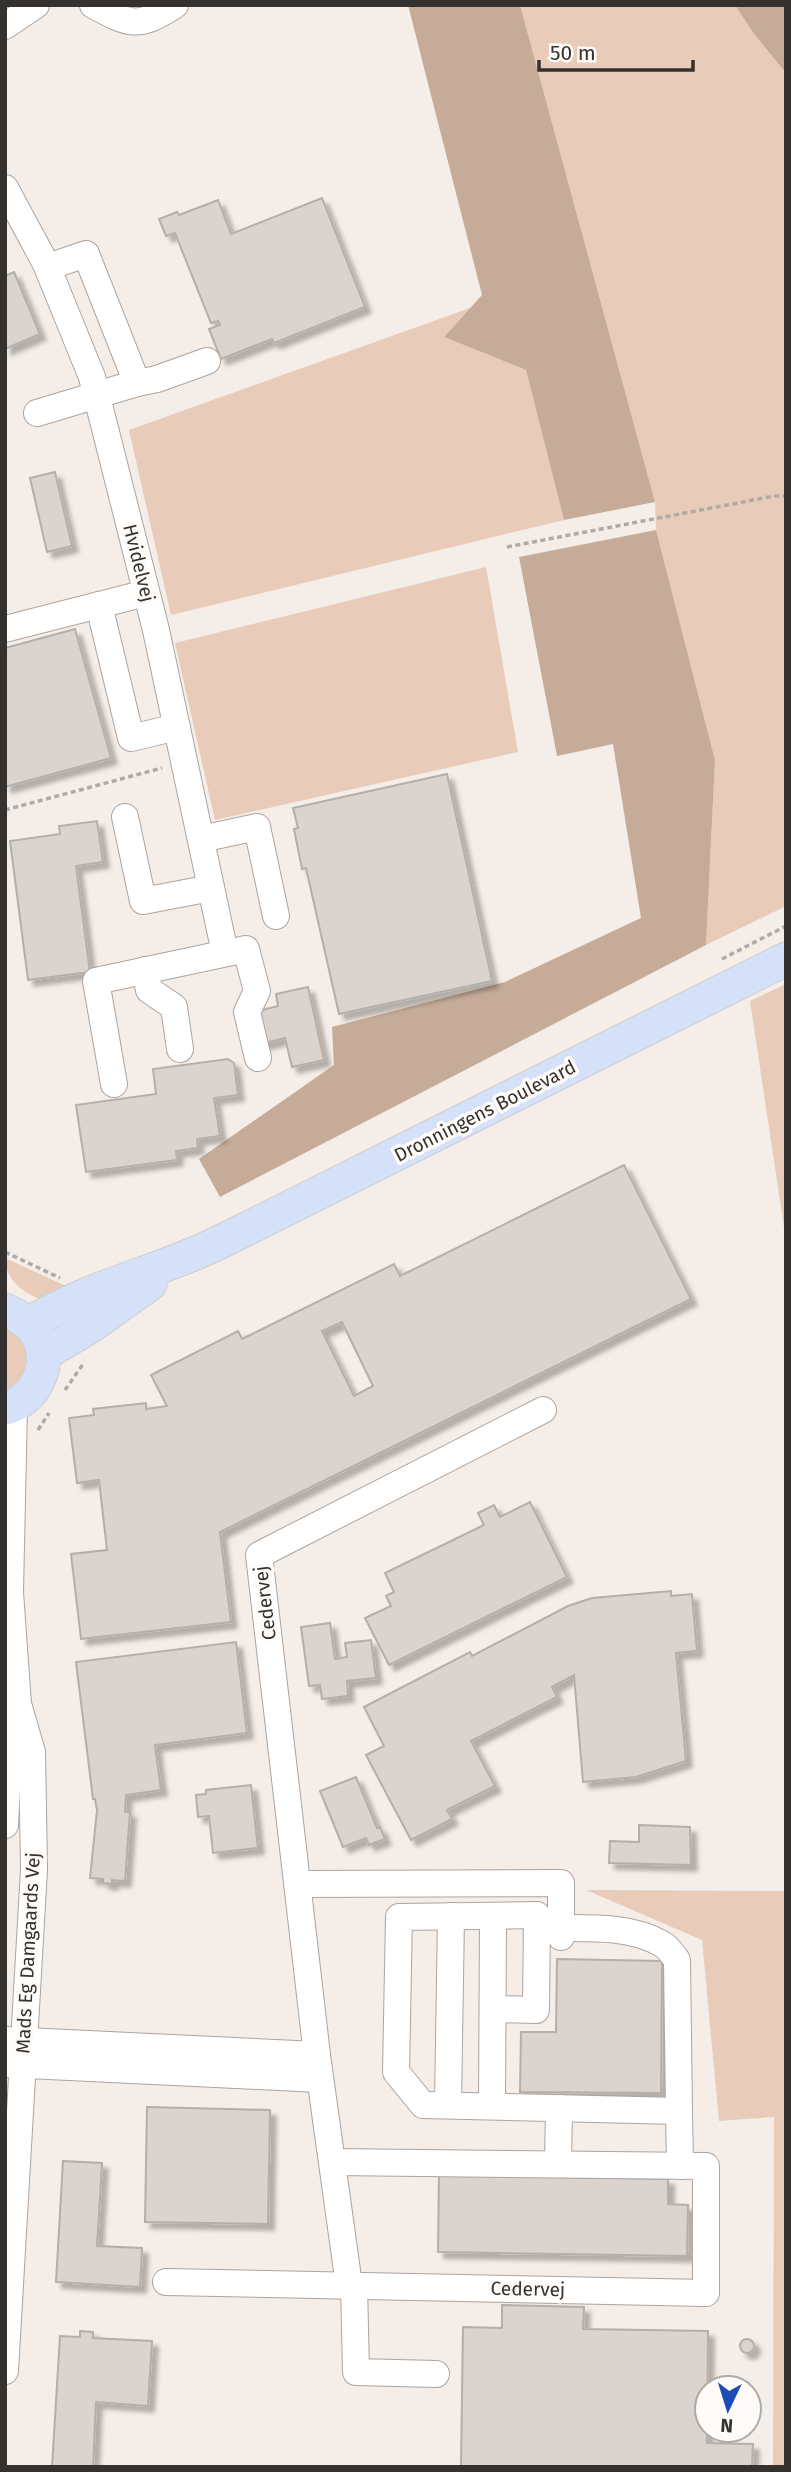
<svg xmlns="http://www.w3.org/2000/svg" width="791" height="2472" font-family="'Fira Sans',sans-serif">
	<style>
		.green { fill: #e8ccb9 }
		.forest { fill: #c5ab98 }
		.building { fill: #dbd3cd; stroke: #b5aea9; stroke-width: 2; fill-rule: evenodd; filter: url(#shadow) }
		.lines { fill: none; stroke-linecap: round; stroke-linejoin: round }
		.minor-casing { stroke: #aca49f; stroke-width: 28 }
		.major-casing { stroke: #cececd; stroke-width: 35 }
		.path { stroke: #b0aaa6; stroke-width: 3.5; stroke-dasharray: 5 3.5; stroke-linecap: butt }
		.minor { stroke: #fff; stroke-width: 26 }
		.major { stroke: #d5e1f8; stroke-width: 33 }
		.labels { text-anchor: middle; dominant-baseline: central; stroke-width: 7; stroke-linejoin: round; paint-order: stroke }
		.street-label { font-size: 19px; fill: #34312f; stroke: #fefbf9 }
	</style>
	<defs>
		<filter id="shadow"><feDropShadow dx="6" dy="6" stdDeviation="2" flood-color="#0004"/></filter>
	</defs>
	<rect width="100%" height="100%" fill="#f5ede7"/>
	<g class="green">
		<path d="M520 5H735L754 34 786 73V906L706 945 715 760 656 530 655 502Z"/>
		<path d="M470 308 444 337 526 370 564 520 171 615 129 430Z"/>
		<path d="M486 567 518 752 215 820 175 643Z"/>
		<path d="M786 984V1241L750 1001Z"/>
		<path d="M5 1258 66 1286 44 1300C24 1295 5 1279 5 1258Z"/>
		<path d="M5 1326C24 1337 38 1363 19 1382 16 1386 10 1389 5 1391Z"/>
		<path d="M586 1890 786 1891V2467H773L774 2117 719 2121 702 1940Z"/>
	</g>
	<g class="forest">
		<path d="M408 5H520L655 502 564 520 526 370 444 337 482 295Z"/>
		<path d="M735 5H786V73L754 34Z"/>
		<path d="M656 530 715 760 706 945 220 1197 199 1159 334 1065 332 1027 505 982 641 918 613 744 557 756 519 557Z"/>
	</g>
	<g class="building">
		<path d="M322 198 365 307 274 343 272 339 221 359 209 329 220 325 218 321 211 323 175 233 166 236 159 219 177 212 179 215 218 200 231 234Z"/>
		<path d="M14 272 40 334 5 349V276Z"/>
		<path d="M55 472 72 546 47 552 30 478Z"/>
		<path d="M75 629 111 758 5 787V648Z"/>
		<path d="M447 774 492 981 339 1014 306 868 302 869 294 829 298 828 293 808Z"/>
		<path d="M97 821 103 862 76 866 90 972 28 980 10 841 60 834 59 826Z"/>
		<path d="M308 987 324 1060 292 1067 285 1038 261 1044 254 1012 278 1006 276 994Z"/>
		<path d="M228 1059 234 1063 238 1095 214 1098 220 1136 197 1139 198 1148 176 1151 177 1160 86 1172 76 1105 156 1094 153 1069Z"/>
		<path d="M624 1165 691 1299 220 1532 231 1622 81 1639 71 1554 107 1550 99 1480 77 1483 69 1418 94 1415 93 1409 146 1403V1409L167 1406 151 1375 238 1331 242 1339 394 1264 400 1276ZM342 1322 373 1386 354 1396 322 1331Z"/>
		<path d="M530 1502 567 1577 389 1665 365 1618 391 1606 386 1596 394 1592 385 1573 484 1525 478 1513 494 1505 500 1517Z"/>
		<path d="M671 1591V1596L692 1594 697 1651 676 1653 686 1761 636 1777 583 1782 574 1675 552 1687 557 1697 471 1741 495 1786 447 1810 452 1819 411 1840 366 1755 384 1746 364 1707 470 1652 472 1656 568 1606 592 1598Z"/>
		<path d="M330 1623 335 1659 347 1657 345 1643 371 1640 376 1678 347 1681 348 1696 322 1699 320 1685 309 1686 301 1627Z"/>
		<path d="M236 1642 247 1733 155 1745 161 1790 126 1795 125 1812H130L125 1881 112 1880V1884L103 1883V1879L90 1878 97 1810 95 1799H93L76 1662Z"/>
		<path d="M356 1777 377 1828 380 1827 385 1839 369 1845 366 1838 343 1847 320 1791Z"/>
		<path d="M251 1785 258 1848 213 1853 209 1816 198 1817 196 1795 206 1794V1790Z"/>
		<path d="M639 1825 690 1827 691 1865 609 1863 610 1841 639 1842Z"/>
		<path d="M557 1959 662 1961 661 2093 520 2092 521 2032H556Z"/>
		<path d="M147 2107 270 2110 268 2224 145 2222Z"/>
		<path d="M63 2161 102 2163 97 2246 142 2248 140 2287 56 2282Z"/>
		<path d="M439 2175 668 2179V2204L688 2205 687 2256 438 2252Z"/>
		<path d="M502 2305 584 2307 583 2329 708 2331 707 2443 753 2444 752 2467H461L463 2327 502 2328Z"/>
		<path d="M80 2331 93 2332V2338L152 2341 148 2406 96 2402 93 2467H52L60 2336 80 2337Z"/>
		<circle cx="747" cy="2346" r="7"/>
	</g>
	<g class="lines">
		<g class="minor-casing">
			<g id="minor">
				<path d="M93 5C130 25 138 29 175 5"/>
				<path d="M5 26 36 5"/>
				<path d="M5 188 46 264 92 377 156 630 225 953"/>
				<path d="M137 383 157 379 207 361"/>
				<path d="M37 413 137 383 86 254 48 267"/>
				<path d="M99 605 131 738 177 727"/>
				<path d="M5 629 146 593"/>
				<path d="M125 817 143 901 211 888"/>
				<path d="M201 839 257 827 276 916"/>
				<path d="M145 970 149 990 174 1007 180 1049"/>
				<path d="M114 1084 96 981 246 949 257 991 247 1012 258 1058"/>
				<path d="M5 1825 9 1750 17 1709"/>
				<path d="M297 1884 561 1883V1937"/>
				<path d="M493 2009 536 2010 537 1915 399 1917 396 2072 423 2105 679 2111 677 1960C673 1955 668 1947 662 1944 627 1923 576 1929 537 1928"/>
				<path d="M5 2040 317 2055"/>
				<path d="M7 2064 320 2079"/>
				<path d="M448 2105 451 1916"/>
				<path d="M492 2106 493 1916"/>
				<path d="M679 2111 680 2166"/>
				<path d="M558 2164 559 2108"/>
				<path d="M166 2282 706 2293V2166L332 2162"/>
				<path d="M349 2285 317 2055 259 1555 543 1410"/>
				<path d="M354 2285 356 2372 436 2374"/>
				<path d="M5 2371 34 1870 32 1752 18 1704 10 1592 14 1406"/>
			</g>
		</g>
		<g class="major-casing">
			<g id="major">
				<path d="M5 1310C19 1316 32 1324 39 1338 52 1366 35 1401 5 1408"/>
				<path d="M29 1324C86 1287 157 1273 218 1243 408 1150 597 1055 786 959"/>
				<path d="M43 1355 91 1326 150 1284"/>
			</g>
		</g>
		<g class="path">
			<path d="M507 547 774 496H786"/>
			<path d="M5 810 162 768"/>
			<path d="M722 959 786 926"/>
			<path d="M5 1252 60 1278"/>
			<path d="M65 1390 83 1364"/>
			<path d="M38 1430 49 1413"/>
		</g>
		<use href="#minor" class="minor"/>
		<use href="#major" class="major"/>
	</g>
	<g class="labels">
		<g class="street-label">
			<text transform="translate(139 563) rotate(76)">Hvidelvej</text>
			<text transform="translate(485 1111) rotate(-27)">Dronningens Boulevard</text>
			<text transform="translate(265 1603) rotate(-97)">Cedervej</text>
			<text transform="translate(28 1953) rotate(-87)">Mads Eg Damgaards Vej</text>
			<text transform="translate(528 2289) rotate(1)">Cedervej</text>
		</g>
	</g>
	<rect width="791" height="2472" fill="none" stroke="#34312f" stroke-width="14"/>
	<g transform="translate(728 2409) rotate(184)"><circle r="33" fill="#fefbf9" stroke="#adaaa8" stroke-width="2"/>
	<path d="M0-5L12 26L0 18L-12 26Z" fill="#1c4bb8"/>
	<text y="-10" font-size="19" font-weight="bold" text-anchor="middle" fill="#34312f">N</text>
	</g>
	<path d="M539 60v10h154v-10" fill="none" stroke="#34312f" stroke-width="3.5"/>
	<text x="550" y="60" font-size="21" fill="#34312f" stroke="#fefbf9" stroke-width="5" paint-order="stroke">50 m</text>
</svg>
